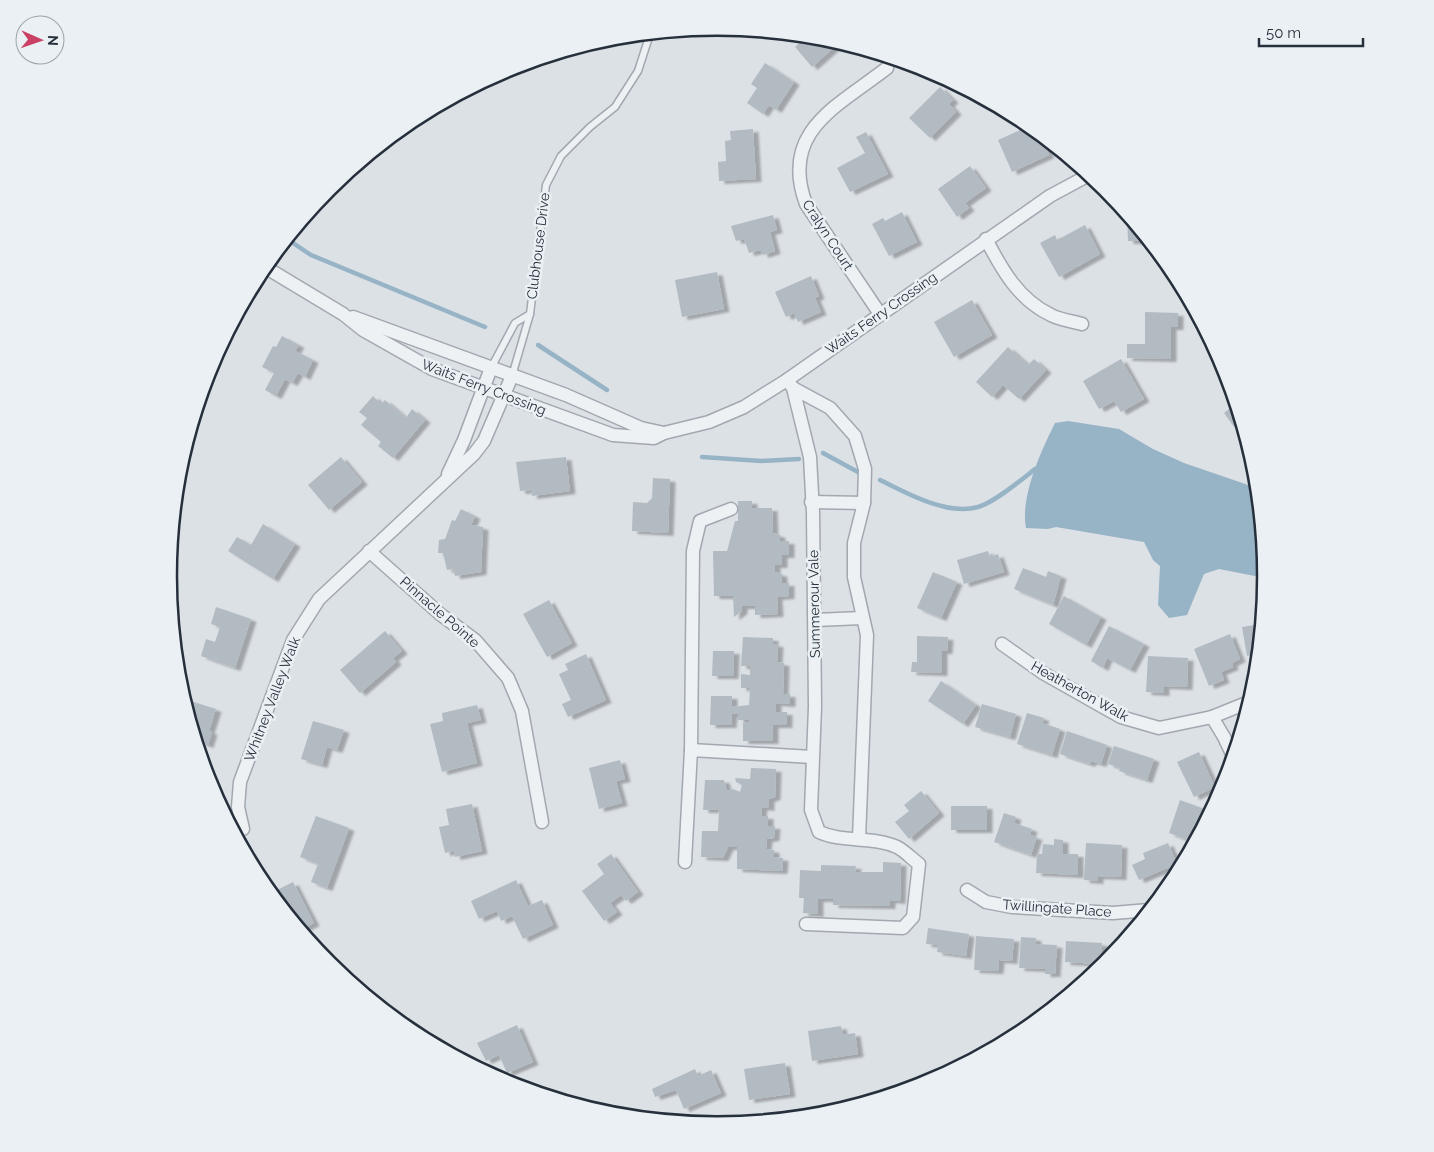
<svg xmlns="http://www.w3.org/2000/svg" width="1434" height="1152" font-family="Raleway,sans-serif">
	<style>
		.water { fill: #97b3c6 }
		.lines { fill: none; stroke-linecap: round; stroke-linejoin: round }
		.stream { stroke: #97b3c6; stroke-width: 4.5 }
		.building { fill: #b3bbc2; filter: url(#shadow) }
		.service-casing { stroke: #a2a8b0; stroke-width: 9 }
		.minor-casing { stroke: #a2a8b0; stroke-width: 15 }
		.service { stroke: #eef1f4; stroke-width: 6 }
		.minor { stroke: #eef1f4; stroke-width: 12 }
		.labels { text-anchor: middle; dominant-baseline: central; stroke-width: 5; stroke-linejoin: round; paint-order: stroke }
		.street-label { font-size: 14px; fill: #26303c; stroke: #ebf0f4 }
		.rim { fill: none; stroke: #26303c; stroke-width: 2.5 }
	</style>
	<defs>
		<filter id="shadow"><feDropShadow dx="5.5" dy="3" stdDeviation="1" flood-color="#0004"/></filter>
	</defs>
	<rect width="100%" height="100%" fill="#dce1e6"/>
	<path class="water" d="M1068 421 1119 429 1153 449 1184 463 1257 488 1265 578 1219 569 1204 574 1187 615 1169 618 1158 605 1160 566 1153 560 1144 542 1056 527 1048 529 1026 528C1020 497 1041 451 1055 423Z"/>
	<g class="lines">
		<g class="stream">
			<path d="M287 239 311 255 485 327"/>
			<path d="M538 345 607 390"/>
			<path d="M823 453 858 472"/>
			<path d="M702 457 761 461 799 459"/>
			<path d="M880 480C906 493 947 516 978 507 995 502 1021 480 1035 469"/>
		</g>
	</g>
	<g class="building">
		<path d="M807 36 824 38 839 43 812 67 795 47Z"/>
		<path d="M765 63 794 82 776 110 769 105 763 114 747 103 757 88 751 84Z"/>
		<path d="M940 87 953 100 949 104 956 112 930 138 909 118Z"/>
		<path d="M1029 126 1039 134 1049 155 1012 172 998 140Z"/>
		<path d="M753 129 756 179 719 181 718 162 726 161 725 141 731 140 730 131Z"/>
		<path d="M866 132 888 174 850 192 837 168 865 153 856 137Z"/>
		<path d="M970 166 986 188 965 203 969 208 957 217 938 189Z"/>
		<path d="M902 212 917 242 889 256 872 224 883 218 885 221Z"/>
		<path d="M773 215 777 230 770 232 775 251 763 255 761 250 749 253 744 239 736 241 731 226Z"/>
		<path d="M1127 215 1148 241H1128Z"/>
		<path d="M1085 225 1100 254 1059 277 1040 243 1055 235 1057 240Z"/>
		<path d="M717 272 724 309 682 317 675 280Z"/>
		<path d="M811 276 819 296 815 298 821 312 798 322 794 313 786 317 775 292Z"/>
		<path d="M972 300 992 335 954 357 934 322Z"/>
		<path d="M1145 312 1178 313V327H1171V359L1127 358V344H1145Z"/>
		<path d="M282 336 299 345 295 351 313 360 305 377 298 373 292 383 285 379 276 396 265 390 274 373 262 367 273 346 276 347Z"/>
		<path d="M1008 347 1028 365 1034 359 1046 370 1019 399 1003 385 992 397 976 382Z"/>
		<path d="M1121 359 1144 399 1121 412 1114 401 1099 409 1083 381Z"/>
		<path d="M373 396 381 404 385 400 406 418 412 409 425 420 393 458 378 446 381 442 361 425 367 418 359 412Z"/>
		<path d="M1235 404 1241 422 1234 427 1224 413Z"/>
		<path d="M341 457 362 482 329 510 308 485Z"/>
		<path d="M566 457 570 491 532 496 531 490 520 491 516 462Z"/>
		<path d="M653 478 670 479 668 533 632 531 633 502 647 503 652 498Z"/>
		<path d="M738 501H752V508H772L773 533 780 535V541H789V555H782V565H775V572L782 574V583H789V596L777 597 778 614 755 615V606H742V611L734 617 733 596H714L713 551H727L735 521H738Z"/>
		<path d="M461 509 475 516 471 525 483 527 481 572 455 576 453 569 447 570 443 553H438L439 540 445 539 452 520 455 521Z"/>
		<path d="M263 524 295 544 273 579 228 551 237 537 251 545Z"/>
		<path d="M988 551 990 557 998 554 1004 572 964 584 957 560Z"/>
		<path d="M1023 568 1046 577 1048 571 1061 576 1053 605 1014 589Z"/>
		<path d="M933 572 957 582 941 618 917 608Z"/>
		<path d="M1064 596 1101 617 1086 645 1049 624Z"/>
		<path d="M549 600 572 643 547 657 523 614Z"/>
		<path d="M216 607 251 619 235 668 201 656 206 639 215 642 220 627 211 624Z"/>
		<path d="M1261 624 1258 654 1247 656 1242 627Z"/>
		<path d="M1109 626 1144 644 1130 670 1107 658 1103 668 1091 661Z"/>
		<path d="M385 631 402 651 393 658 396 662 360 693 340 670Z"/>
		<path d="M1230 634 1240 659 1232 663 1233 667 1221 672 1224 680 1209 686 1194 649Z"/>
		<path d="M917 636 948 637 947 651H942V673L911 672 912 662H917Z"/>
		<path d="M743 637 773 638V644H778L777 662 784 663 783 694H790V704L776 703V712H787V725H773V741H743V723H749V720H738V714H732L731 725H710L711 696H732V707L749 705 750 688H741V674L750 675V666H741Z"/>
		<path d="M713 651H734L733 676H712Z"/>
		<path d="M586 654 606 700 568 717 562 704 571 700 559 674 568 670 565 664Z"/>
		<path d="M1148 656 1188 658 1187 687 1164 686V693L1146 692Z"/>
		<path d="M941 681 976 705 963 724 928 701Z"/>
		<path d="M184 699 216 709 209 731 212 732 208 745 197 741Z"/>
		<path d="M982 704 1016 714 1010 737 975 727Z"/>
		<path d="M477 705 481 720 467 723 477 763 442 772 430 724 443 721 442 713Z"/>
		<path d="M1027 713 1044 718 1042 723 1060 729 1052 755 1017 744Z"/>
		<path d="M313 721 344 730 337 750 327 747 322 765 301 759Z"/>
		<path d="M1067 731 1107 745 1101 764 1091 761 1090 764 1060 754Z"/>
		<path d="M1114 746 1154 759 1147 780 1119 771 1120 768 1108 764Z"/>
		<path d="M1199 752 1215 787 1194 797 1177 762Z"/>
		<path d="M620 760 625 779 616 781 622 803 599 809 589 768Z"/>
		<path d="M751 768 776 769 775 797 769 799V808L762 807 761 816H768V826H775L774 838 767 839 766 849 774 850V857L783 858 782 871 737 869V847H728L723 858 701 857 702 831H718L719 810H703L705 780H724L727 791 733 789 740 792 742 785 736 782 735 778 750 779Z"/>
		<path d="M921 791 939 813 909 839 895 822 909 811 904 805Z"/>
		<path d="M1180 800 1210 811 1205 821 1201 820 1193 842 1169 833Z"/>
		<path d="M472 804 482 851 455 857 454 851 445 853 439 827 449 825 446 809Z"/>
		<rect x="951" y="806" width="36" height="24"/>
		<path d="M1004 813 1016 817 1014 823 1032 829 1030 835 1037 837 1031 855 994 842Z"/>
		<path d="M316 816 349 828 327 888 311 882 318 864 300 857Z"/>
		<path d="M1054 839 1063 840V854H1078V875L1036 873 1037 854H1042L1043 844 1054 845Z"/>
		<path d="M1086 843 1122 845 1121 877 1098 876V881L1084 880Z"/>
		<path d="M1168 843 1177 864 1139 880 1132 865 1145 859 1143 853Z"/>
		<path d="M611 854 638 892 626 901 621 895 610 903 617 912 604 921 582 891 604 874 597 864Z"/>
		<path d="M883 862 901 863 900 901 890 900V906L833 905V899H818V914L803 913 804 898H799L800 870 821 871V865L856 866 855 872H883Z"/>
		<path d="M516 880 528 906 542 900 553 925 523 939 512 916 501 921 497 911 479 919 471 901Z"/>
		<path d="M293 882 314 923 301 930 271 893Z"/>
		<path d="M928 928 969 934 966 956 937 952 938 945 926 944Z"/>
		<path d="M976 936 1014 939 1012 961 999 960 998 971 974 970Z"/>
		<path d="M1021 937 1036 938V944L1057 945 1055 974H1045V969L1019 968Z"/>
		<path d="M1066 941 1102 943 1100 964 1065 962Z"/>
		<path d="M396 1014 426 1038 425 1039 412 1032 394 1017Z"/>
		<path d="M517 1025 533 1062 507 1073 499 1055 486 1061 477 1043Z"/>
		<path d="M841 1026 843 1035 855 1033 858 1054 812 1061 808 1031Z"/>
		<path d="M785 1063 790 1094 749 1100 744 1069Z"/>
		<path d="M695 1069 698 1076 711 1070 721 1093 684 1109 676 1090 655 1097 652 1089Z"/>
	</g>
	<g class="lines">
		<g class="service-casing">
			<g id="service">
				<path d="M491 368 515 323 530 314"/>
				<path d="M512 376 530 314 546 185 561 156 590 127 615 107 638 71 650 34"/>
			</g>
		</g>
		<g class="minor-casing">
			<g id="minor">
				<path d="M986 239C1002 270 1019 300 1051 315 1060 320 1072 321 1082 324"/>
				<path d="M265 267 343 314 363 330 432 369 613 435 654 438 664 433 709 422 744 407 787 380 1050 196 1089 175"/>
				<path d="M880 314 806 204C779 131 838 106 887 68"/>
				<path d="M353 317 566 395 641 428 664 433"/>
				<path d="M787 380 793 388 810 457 813 512 815 707 811 810 819 832C843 843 873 836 897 847 905 851 912 859 919 864L913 917 903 928 806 924"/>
				<path d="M793 388 830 408 855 436 865 469 864 503 854 543V577L867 635 859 839"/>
				<path d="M448 474 464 440 491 368"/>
				<path d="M811 502 864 503"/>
				<path d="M369 551 440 614 475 640 508 678 522 711 542 822"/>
				<path d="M815 620 862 618"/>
				<path d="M1002 644 1043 673 1121 717 1159 728 1212 717 1249 702"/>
				<path d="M1212 717 1224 737 1233 756"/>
				<path d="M691 750 693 551 700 521 731 509"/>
				<path d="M243 829 238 807 240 782 293 640 319 599 474 454 484 441 512 376"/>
				<path d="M685 862 691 750 812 757"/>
				<path d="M967 890 986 902 1012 907 1113 913 1149 910"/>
			</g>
		</g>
		<use href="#service" class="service"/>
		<use href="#minor" class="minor"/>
	</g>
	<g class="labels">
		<g class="street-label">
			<text transform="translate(828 235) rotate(57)">Cralyn Court</text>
			<text transform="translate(538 246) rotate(-83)">Clubhouse Drive</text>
			<text transform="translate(881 313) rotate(-35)">Waits Ferry Crossing</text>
			<text transform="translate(484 387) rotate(21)">Waits Ferry Crossing</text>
			<text transform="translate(814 604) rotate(-91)">Summerour Vale</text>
			<text transform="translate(440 612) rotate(41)">Pinnacle Pointe</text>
			<text transform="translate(1080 691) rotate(29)">Heatherton Walk</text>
			<text transform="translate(272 699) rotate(-69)">Whitney Valley Walk</text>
			<text transform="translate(1057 908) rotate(4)">Twillingate Place</text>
		</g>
	</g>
	<path d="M0 0H1434V1152H0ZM177 576a540 540 0 1 1 1080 0a540 540 0 1 1-1080 0Z" fill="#ebf0f4" fill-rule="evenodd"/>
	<path class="rim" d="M177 576a540 540 0 1 1 1080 0a540 540 0 1 1-1080 0Z"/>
	<g transform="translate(40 40) rotate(92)"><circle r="24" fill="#ebf0f4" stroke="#9ca3aa"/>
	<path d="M0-4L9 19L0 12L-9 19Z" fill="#ca4165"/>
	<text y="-8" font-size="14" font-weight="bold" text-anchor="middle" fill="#26303c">N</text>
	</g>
	<path d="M1259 38v8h104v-8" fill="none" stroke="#26303c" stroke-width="2.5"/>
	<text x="1266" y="38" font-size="15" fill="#26303c" stroke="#ebf0f4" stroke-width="4" paint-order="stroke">50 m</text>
</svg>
